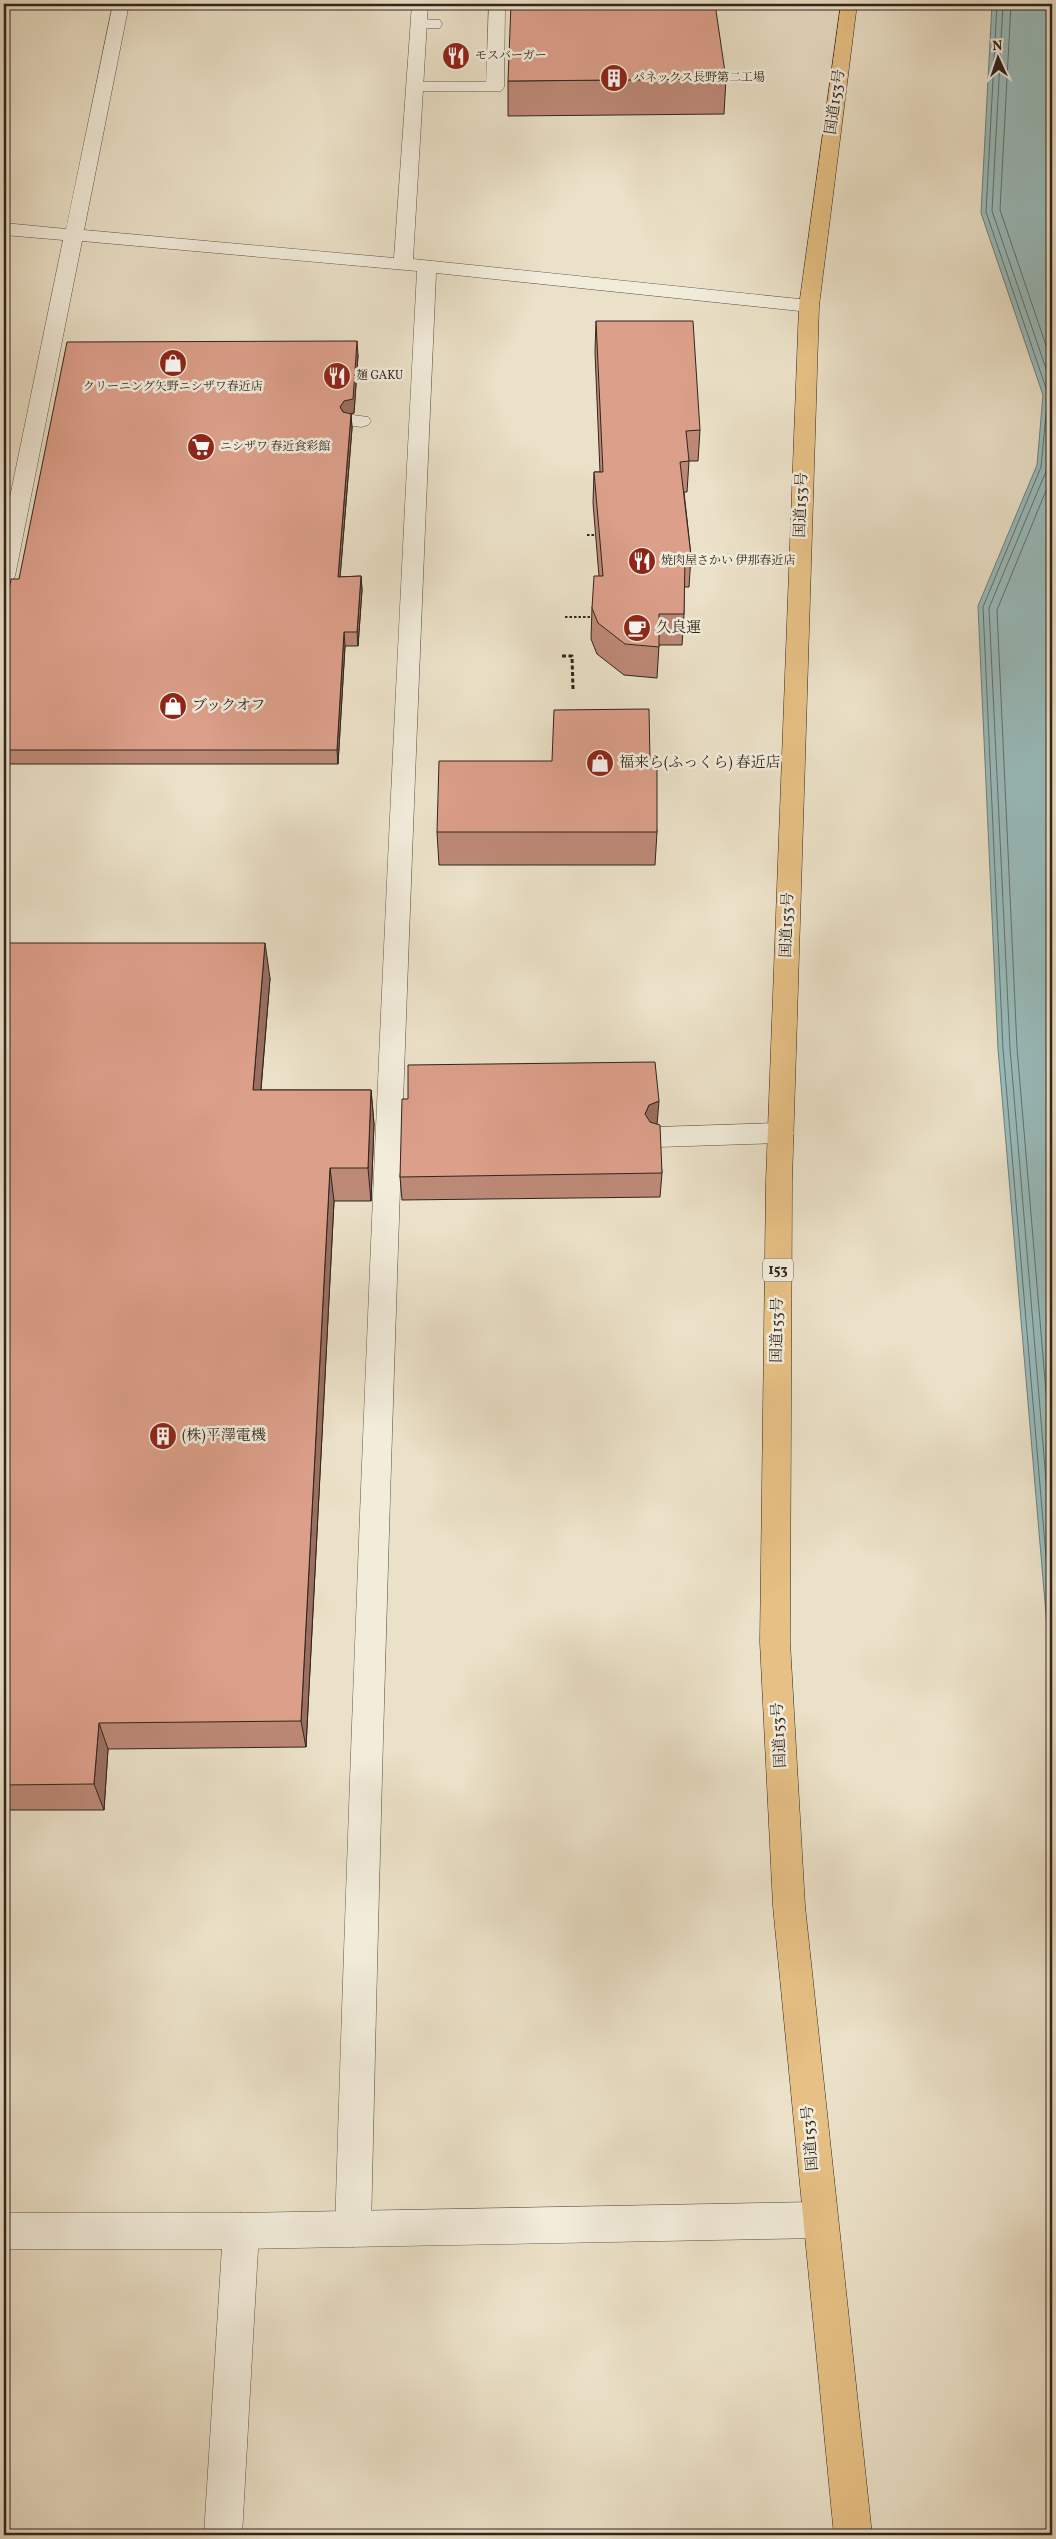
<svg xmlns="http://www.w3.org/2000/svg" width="1056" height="2539" font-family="Vollkorn,'Noto Serif JP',serif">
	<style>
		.water { fill: #99bcbc; stroke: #6f7f7c }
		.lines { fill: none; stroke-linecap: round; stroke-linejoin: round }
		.shore { stroke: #64706c; stroke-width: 1 }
		.service-casing { stroke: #5f5348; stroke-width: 1 }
		.minor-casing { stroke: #5f5348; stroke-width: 1 }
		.tertiary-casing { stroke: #5f5348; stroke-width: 1 }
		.trunk-casing { stroke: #30241d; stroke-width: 1 }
		.path-far1 { stroke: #30241d; stroke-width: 2; stroke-dasharray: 2.5 2; stroke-linecap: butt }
		.path { stroke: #30241d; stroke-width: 3; stroke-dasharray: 4 2.5; stroke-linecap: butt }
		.service { fill: #f2ecdb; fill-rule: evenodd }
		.minor { fill: #f2ecdb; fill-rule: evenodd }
		.tertiary { fill: #f2ecdb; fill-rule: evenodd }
		.trunk { fill: #e6c084; fill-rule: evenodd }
		.wall { fill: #bd8977; stroke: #30241d }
		.shaded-wall { fill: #9a6f61; stroke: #30241d }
		.building { fill: #dc9f8a; stroke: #30241d }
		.labels { text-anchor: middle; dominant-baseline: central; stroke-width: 5; stroke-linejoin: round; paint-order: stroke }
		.far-poi-label { font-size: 12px; fill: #30241d; stroke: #f2ecdb; text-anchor: start }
		.shield { fill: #f2ecdb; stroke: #6a6056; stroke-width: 1 }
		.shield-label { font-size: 14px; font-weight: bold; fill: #30241d }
		.street-label { font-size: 15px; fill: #30241d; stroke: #f2ecdb }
		.poi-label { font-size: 15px; fill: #30241d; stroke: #f2ecdb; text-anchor: start }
	</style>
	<rect width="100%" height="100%" fill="#ebe1c8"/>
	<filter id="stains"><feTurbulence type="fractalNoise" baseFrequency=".004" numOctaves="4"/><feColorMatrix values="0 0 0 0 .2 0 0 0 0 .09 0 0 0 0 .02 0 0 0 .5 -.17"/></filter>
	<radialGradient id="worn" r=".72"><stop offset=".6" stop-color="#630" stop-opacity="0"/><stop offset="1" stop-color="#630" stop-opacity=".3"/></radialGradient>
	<path class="water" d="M992 4H1052V1685L998 1049 978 606 1037 465 1043 395 981 213Z"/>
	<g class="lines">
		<g class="shore">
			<path d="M997 4 986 212 1048 394 1041 467 983 607 1003 1049 1052 1627"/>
			<path d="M1003 4 992 211 1052 386"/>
			<path d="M1011 4 1000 210 1052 363"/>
			<path d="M1052 420 1047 469 989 608 1010 1048 1052 1552"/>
			<path d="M1052 476 997 610 1017 1048 1052 1463"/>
		</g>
		<g class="service-casing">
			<g id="service">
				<path d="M489 4H505L504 87 501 91H409L406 87 409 83 415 82H486Z"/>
				<path d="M419 19 440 20 442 24 440 28H413L411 24 413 20Z"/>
				<path d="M353 415 368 417 371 421 368 425 361 427 346 425 343 421 346 417Z"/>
			</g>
		</g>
		<g class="minor-casing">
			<g id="minor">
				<path d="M113 4H129L84 230 394 258 412 4H428L413 259 809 300 816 302 819 306 816 310 809 312 436 273C407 925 385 1577 371 2229L366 2242 353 2247 340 2242 335 2229C355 1576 383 923 417 271L82 241 15 576 12 581 4 583V526L63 240 4 235V223L66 229Z"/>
				<path d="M781 1123 790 1126 794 1133 790 1140 781 1143 658 1147 649 1144 645 1137 649 1130 658 1127Z"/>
				<path d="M241 2213 254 2218 259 2231 242 2535H204L223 2231 228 2218Z"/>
			</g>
		</g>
		<g class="tertiary-casing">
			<path id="tertiary" d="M820 2202 833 2207 838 2220 833 2233 820 2238 241 2249H4V2213H241Z"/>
		</g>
		<g class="trunk-casing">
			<path id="trunk" d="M841 4H857L819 306 792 1181 790 1642 805 1906 872 2535H834L773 1906 760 1642 766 1181 799 306Z"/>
		</g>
		<g class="path-far1">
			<path d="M587 535H596"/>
			<path d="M565 617H592"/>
		</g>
		<path class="path" d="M562 656H572L573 689"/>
		<use href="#service" class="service"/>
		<use href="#minor" class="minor"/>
		<use href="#tertiary" class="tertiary"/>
		<use href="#trunk" class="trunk"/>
	</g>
	<g class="wall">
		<path d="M133 4H382V6L134 8Z"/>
		<path d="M726 79 724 114 508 116V81Z"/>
		<path d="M596 321 700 430 698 461H689L687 492H684L691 556 689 587H684V614L682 645H659L657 678 624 675 597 654 591 639 592 608 599 576 593 503 594 472H600L595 352Z"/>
		<path d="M358 355 354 413 351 414 352 428 340 577 361 576 362 590 358 646H345L338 764H4V618L19 579Z"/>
		<path d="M650 761 657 832 655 865H439L437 832Z"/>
		<path d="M4 943 270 978 261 1090H371L374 1124 371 1201H334L306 1747 108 1749 104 1810H4Z"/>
		<path d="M408 1099 657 1124 662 1173 660 1197 402 1200 400 1177Z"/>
	</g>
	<g class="shaded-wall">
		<path d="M357 341 358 355 354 413 345 415 340 407Z"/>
		<path d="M351 414 352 428 339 590 338 577Z"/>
		<path d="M361 576 362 590 358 646 357 632Z"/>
		<path d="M344 632 345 646 338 764 337 750Z"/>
		<path d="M265 943 270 978 258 1124 253 1090Z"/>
		<path d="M371 1090 374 1124 371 1201 368 1168Z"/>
		<path d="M659 1101 657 1125 647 1129 645 1114 649 1105Z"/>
		<path d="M330 1168 334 1201 306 1747 301 1721Z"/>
		<path d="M99 1723 108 1749 104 1810 94 1784Z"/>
	</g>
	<g class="building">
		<path d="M511 4H715L726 79 508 81Z"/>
		<path d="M596 321H693L700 430 686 431 689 461 680 462 691 556H685L684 614H659V647L625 644 598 623 592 608 594 576H603L594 472H603Z"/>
		<path d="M357 341 353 399 344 401 340 407 343 412 351 414 338 577 361 576 357 632H344L337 750H4V618L11 579H19L67 342Z"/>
		<path d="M649 709 650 761H657V832H437L439 761H552L554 710Z"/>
		<path d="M4 943H265L253 1090H371L368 1168H330L301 1721 99 1723 94 1784 4 1785Z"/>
		<path d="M655 1062 659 1101 649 1105 645 1114 650 1122 660 1125 662 1173 400 1177 402 1099H408V1065Z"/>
	</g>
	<defs>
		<g id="restaurant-disc" transform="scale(1.4375)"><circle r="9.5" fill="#8f2418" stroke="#f2ecdb"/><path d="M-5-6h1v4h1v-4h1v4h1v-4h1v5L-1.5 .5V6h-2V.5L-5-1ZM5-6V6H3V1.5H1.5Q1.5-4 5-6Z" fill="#fff"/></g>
		<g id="building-disc" transform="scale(1.4375)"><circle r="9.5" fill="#8f2418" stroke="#f2ecdb"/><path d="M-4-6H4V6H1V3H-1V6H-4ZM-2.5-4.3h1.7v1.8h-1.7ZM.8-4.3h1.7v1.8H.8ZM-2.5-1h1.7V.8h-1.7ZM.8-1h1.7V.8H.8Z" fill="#fff"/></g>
		<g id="shop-disc" transform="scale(1.4375)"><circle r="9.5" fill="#8f2418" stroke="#f2ecdb"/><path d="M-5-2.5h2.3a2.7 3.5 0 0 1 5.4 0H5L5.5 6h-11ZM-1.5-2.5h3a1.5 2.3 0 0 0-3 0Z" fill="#fff"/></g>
		<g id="supermarket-disc" transform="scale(1.4375)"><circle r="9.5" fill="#8f2418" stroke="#f2ecdb"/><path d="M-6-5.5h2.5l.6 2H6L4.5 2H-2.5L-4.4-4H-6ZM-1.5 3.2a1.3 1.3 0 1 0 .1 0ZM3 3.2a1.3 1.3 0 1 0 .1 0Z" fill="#fff"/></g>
		<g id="cafe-disc" transform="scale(1.4375)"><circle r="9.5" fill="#8f2418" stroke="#f2ecdb"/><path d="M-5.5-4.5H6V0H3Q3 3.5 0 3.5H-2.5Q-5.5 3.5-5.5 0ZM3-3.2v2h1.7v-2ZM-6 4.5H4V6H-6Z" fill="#fff"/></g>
	</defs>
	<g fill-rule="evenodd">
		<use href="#restaurant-disc" x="456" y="56"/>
		<use href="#building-disc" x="614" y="78"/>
		<use href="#shop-disc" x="173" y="363"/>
		<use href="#restaurant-disc" x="337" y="376"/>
		<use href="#supermarket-disc" x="201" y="447"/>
		<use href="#restaurant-disc" x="642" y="561"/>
		<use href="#cafe-disc" x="637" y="628"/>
		<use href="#shop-disc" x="173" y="706"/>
		<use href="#shop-disc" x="600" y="763"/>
		<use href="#building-disc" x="163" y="1436"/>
	</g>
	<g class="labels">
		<g class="far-poi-label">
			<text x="475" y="56">モスバーガー</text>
			<text x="633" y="78">パネックス長野第二工場</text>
			<text x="356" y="376">麺 GAKU</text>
			<text x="173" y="387" text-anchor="middle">クリーニング矢野ニシザワ春近店</text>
			<text x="220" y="447">ニシザワ 春近食彩館</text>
			<text x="661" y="561">焼肉屋さかい 伊那春近店</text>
		</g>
		<rect class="shield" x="763" y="1258.5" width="30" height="23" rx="4"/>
		<g class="shield-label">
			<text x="778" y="1270">153</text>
		</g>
		<g class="street-label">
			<text transform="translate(836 102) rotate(-82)">国道153号</text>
			<text transform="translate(802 505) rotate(-88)">国道153号</text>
			<text transform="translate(788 925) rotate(-88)">国道153号</text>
			<text transform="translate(778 1330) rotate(-89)">国道153号</text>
			<text transform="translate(780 1735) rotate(-93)">国道153号</text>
			<text transform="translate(811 2138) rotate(-95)">国道153号</text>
		</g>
		<g class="poi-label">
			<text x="656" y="628">久良運</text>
			<text x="192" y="706">ブックオフ</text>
			<text x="619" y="763">福来ら(ふっくら) 春近店</text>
			<text x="182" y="1436">(株)平澤電機</text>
		</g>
	</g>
	<rect width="1056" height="2539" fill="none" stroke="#ebe1c8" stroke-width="20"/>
	<rect x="5" y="5" width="1046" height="2529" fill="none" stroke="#30241d" stroke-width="2.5"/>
	<rect x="10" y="10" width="1036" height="2519" fill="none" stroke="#30241d"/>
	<g transform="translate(998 58) rotate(357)" stroke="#f2ecdb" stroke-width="4" paint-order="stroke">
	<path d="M0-4L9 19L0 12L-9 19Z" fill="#30241d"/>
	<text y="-8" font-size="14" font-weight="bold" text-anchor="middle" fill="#30241d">N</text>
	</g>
	<rect width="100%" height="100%" filter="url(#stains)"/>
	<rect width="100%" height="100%" fill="url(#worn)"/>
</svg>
